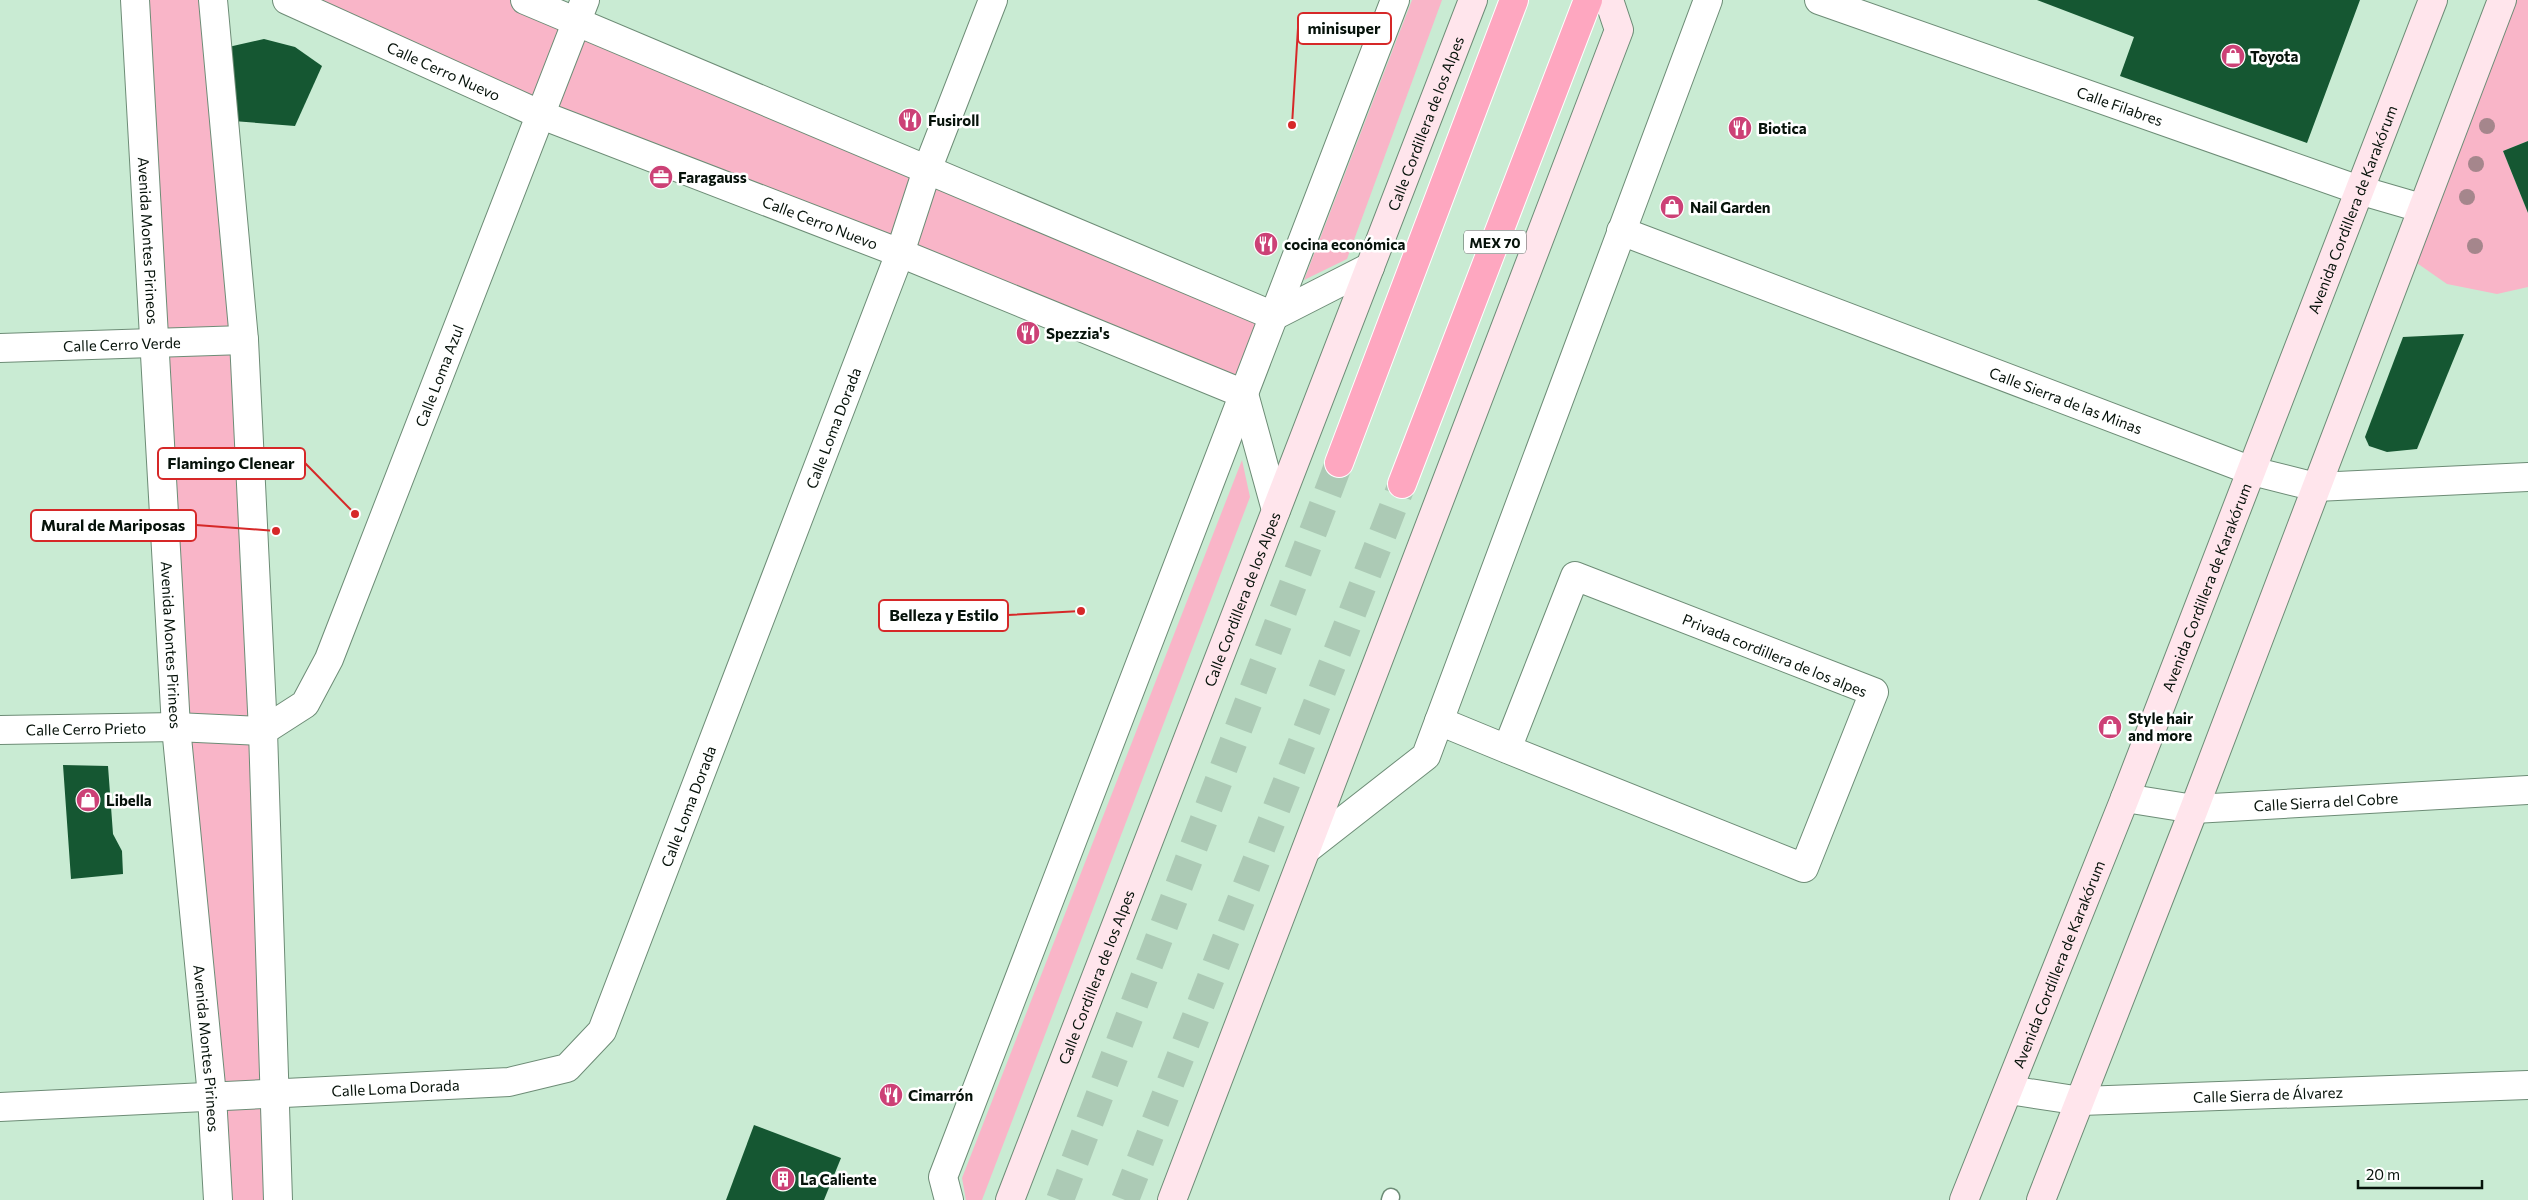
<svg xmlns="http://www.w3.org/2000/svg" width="2528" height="1200" font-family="Commissioner,sans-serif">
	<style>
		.green { fill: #f9b5c8 }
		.building { fill: #155732 }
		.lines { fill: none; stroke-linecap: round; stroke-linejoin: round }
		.highway-tunnel { stroke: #accab5; stroke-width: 28; stroke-dasharray: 28 14; stroke-linecap: butt }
		.lane-casing { stroke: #6d8c76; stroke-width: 19 }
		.street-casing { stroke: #6d8c76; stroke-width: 30 }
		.secondary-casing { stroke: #6d8c76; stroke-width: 30 }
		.highway-casing { stroke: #fff; stroke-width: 30 }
		.lane { stroke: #fff; stroke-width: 16 }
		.street { stroke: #fff; stroke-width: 28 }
		.secondary { stroke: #ffe5ec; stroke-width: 28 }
		.highway { stroke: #fea7c0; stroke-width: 28 }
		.tree { fill: #a5868c }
		.labels { text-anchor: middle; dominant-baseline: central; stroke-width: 5; stroke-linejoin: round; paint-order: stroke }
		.shield { fill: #fff; stroke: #515954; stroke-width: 1 }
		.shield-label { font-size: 14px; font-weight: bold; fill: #06120a }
		.poi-label { font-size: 15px; font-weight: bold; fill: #06120a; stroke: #fff; text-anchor: start }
		.street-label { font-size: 15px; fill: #06120a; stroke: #fff }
		.leader { fill: none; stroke: #d62828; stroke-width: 2 }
		.callout-dot { fill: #d62828; stroke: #fff; stroke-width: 2 }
		.callout { fill: #fff; stroke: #d62828; stroke-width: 2 }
		.callout-label { font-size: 16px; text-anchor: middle; font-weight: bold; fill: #06120a }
	</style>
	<rect width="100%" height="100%" fill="#c9ebd3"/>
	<g class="green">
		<path d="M135 0H213L278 1200H218Z"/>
		<path d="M287 0H525L1274 316 1251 397Z"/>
		<path d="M1412 0H1442L1347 259 1304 280Z"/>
		<path d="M2512 0H2528V141L2503 151 2528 213V287L2497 294 2447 284 2414 261Z"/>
		<path d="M1242 460 1250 497 982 1200H966L962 1178Z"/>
	</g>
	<g class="building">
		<path d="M2037 0H2360L2307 143 2120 76 2134 37Z"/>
		<path d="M264 39 295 47 322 66 295 126 233 121 224 48Z"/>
		<path d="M2528 141V213L2503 151Z"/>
		<path d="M2464 334 2417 449 2387 452 2369 446 2365 437 2403 337Z"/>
		<path d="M63 765 108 766 113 834 122 851 123 874 71 879Z"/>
		<path d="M754 1125 841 1158 824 1200H726Z"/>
	</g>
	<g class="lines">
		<g class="highway-tunnel">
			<path d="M1060 1200 1339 463"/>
			<path d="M1125 1200 1402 484"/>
		</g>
		<g class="lane-casing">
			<path id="lane" d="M1390 1200 1391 1197"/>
		</g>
		<g class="street-casing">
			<g id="street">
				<path id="s1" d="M135 0 176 727 212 1096 218 1200"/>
				<path d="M213 0 244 340 263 731 278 1200"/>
				<path id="s2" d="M287 0 539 114 900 253 1244 394 1276 510"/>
				<path d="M525 0 1274 316 1370 267"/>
				<path id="s3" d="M1819 0 2359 190 2421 208"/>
				<path id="s4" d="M1621 231 2252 471 2316 487 2528 477"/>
				<path id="s5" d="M0 348 244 340"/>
				<path d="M1439 721 1507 749 1804 868 1874 692 1575 576 1507 749"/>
				<path id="s6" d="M0 730 176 727 263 731 305 704 329 659 585 0"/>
				<path id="s7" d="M2125 798 2194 809 2528 790"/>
				<path d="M1307 849 1426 756 1708 0"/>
				<path id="s8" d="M2009 1090 2081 1101 2528 1085"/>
				<path id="s9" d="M0 1107 509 1082 567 1068 602 1031 900 253 927 170 993 0"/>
				<path d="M949 1200 943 1177 1395 0"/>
			</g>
		</g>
		<g class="secondary-casing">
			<g id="secondary">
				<path id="s10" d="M1010 1200 1473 0"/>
				<path d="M1172 1200 1619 30 1609 0"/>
				<path id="s11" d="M1964 1200 2125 798 2433 0"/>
				<path d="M2041 1200 2194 809 2502 0"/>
			</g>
		</g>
		<g class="highway-casing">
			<g id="highway">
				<path d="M1339 463 1514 0"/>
				<path d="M1402 484 1588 0"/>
			</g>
		</g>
		<use href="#lane" class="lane"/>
		<use href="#street" class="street"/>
		<use href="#secondary" class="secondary"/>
		<use href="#highway" class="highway"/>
	</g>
	<g class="tree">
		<circle cx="2487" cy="126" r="8"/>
		<circle cx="2476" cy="164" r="8"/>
		<circle cx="2467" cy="197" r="8"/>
		<circle cx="2475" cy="246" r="8"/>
	</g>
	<defs>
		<g id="shop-disc" transform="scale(1.25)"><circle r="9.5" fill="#cc4176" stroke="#fff"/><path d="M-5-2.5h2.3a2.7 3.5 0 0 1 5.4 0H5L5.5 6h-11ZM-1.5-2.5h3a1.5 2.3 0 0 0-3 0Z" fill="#fff"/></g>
		<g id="restaurant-disc" transform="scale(1.25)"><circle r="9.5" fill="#cc4176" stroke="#fff"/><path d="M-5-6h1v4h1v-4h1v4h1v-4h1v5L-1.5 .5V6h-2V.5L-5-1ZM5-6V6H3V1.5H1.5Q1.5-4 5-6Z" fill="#fff"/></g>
		<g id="office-disc" transform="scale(1.25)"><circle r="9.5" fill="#cc4176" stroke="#fff"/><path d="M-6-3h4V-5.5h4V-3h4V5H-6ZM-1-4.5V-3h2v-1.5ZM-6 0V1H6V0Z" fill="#fff"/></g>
		<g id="building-disc" transform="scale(1.25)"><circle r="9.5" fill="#cc4176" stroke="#fff"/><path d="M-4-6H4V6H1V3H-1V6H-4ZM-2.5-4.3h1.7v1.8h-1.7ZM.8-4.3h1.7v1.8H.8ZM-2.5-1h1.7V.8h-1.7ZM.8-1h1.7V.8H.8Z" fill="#fff"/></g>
	</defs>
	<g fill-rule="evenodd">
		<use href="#shop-disc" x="2233" y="56"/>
		<use href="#restaurant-disc" x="910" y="120"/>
		<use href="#restaurant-disc" x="1740" y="128"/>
		<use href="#office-disc" x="661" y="177"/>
		<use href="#shop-disc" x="1672" y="207"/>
		<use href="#restaurant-disc" x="1266" y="244"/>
		<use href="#restaurant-disc" x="1028" y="333"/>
		<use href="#shop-disc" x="2110" y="727"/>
		<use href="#shop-disc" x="88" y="800"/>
		<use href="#restaurant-disc" x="891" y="1095"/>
		<use href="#building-disc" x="783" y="1179"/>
	</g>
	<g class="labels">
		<rect class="shield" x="1464" y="230.5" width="62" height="23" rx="4"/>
		<g class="shield-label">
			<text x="1495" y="242">MEX 70</text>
		</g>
		<g class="poi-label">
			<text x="2250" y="56">Toyota</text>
			<text x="928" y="120">Fusiroll</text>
			<text x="1758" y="128">Biotica</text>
			<text x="678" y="177">Faragauss</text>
			<text x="1690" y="207">Nail Garden</text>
			<text x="1284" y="244">cocina económica</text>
			<text x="1046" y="333">Spezzia's</text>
			<text x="2128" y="718">Style hair<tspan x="2128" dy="17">and more</tspan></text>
			<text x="106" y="800">Libella</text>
			<text x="908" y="1095">Cimarrón</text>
			<text x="800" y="1179">La Caliente</text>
		</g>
		<g class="street-label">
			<text stroke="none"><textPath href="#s2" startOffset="172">Calle Cerro Nuevo</textPath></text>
			<text stroke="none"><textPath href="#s3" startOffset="319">Calle Filabres</textPath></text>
			<text stroke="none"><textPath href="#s10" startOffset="1154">Calle Cordillera de los Alpes</textPath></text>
			<text stroke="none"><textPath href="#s11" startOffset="1064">Avenida Cordillera de Karakórum</textPath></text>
			<text stroke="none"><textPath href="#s2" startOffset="578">Calle Cerro Nuevo</textPath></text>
			<text stroke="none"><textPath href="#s1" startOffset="241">Avenida Montes Pirineos</textPath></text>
			<text stroke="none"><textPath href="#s5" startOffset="122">Calle Cerro Verde</textPath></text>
			<text stroke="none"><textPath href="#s6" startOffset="668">Calle Loma Azul</textPath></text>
			<text stroke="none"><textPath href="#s4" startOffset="476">Calle Sierra de las Minas</textPath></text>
			<text stroke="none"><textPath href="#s9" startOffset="1266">Calle Loma Dorada</textPath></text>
			<text stroke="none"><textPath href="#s11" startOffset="659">Avenida Cordillera de Karakórum</textPath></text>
			<text stroke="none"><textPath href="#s10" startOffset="644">Calle Cordillera de los Alpes</textPath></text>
			<text stroke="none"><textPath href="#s1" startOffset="646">Avenida Montes Pirineos</textPath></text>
			<text transform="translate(1775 655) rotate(22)">Privada cordillera de los alpes</text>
			<text stroke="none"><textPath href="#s6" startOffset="86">Calle Cerro Prieto</textPath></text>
			<text stroke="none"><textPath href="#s7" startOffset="202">Calle Sierra del Cobre</textPath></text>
			<text stroke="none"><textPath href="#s9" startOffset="861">Calle Loma Dorada</textPath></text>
			<text stroke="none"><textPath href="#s11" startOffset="254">Avenida Cordillera de Karakórum</textPath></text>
			<text stroke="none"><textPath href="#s10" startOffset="239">Calle Cordillera de los Alpes</textPath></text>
			<text stroke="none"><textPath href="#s1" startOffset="1051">Avenida Montes Pirineos</textPath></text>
			<text stroke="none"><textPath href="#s9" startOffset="396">Calle Loma Dorada</textPath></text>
			<text stroke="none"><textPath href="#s8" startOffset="260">Calle Sierra de Álvarez</textPath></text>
		</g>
	</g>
	<path class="leader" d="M1292 125L1298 28M355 514L305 463M276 531L196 525M1081 611L1008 615"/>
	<g class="callout-dot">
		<circle cx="1292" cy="125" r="5"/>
		<circle cx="355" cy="514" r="5"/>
		<circle cx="276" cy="531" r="5"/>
		<circle cx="1081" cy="611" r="5"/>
	</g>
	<g class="callout">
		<rect x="1298" y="13" width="93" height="31" rx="5"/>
		<rect x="158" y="448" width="147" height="31" rx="5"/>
		<rect x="31" y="510" width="165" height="31" rx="5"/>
		<rect x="879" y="600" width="129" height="31" rx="5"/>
	</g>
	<g class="callout-label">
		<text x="1344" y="34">minisuper</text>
		<text x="231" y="469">Flamingo Clenear</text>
		<text x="113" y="531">Mural de Mariposas</text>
		<text x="944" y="621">Belleza y Estilo</text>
	</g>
	<path d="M2358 1180v8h124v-8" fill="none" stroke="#06120a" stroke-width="2.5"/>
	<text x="2366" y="1180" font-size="15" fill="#06120a" stroke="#ffffff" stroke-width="4" paint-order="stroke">20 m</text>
</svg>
